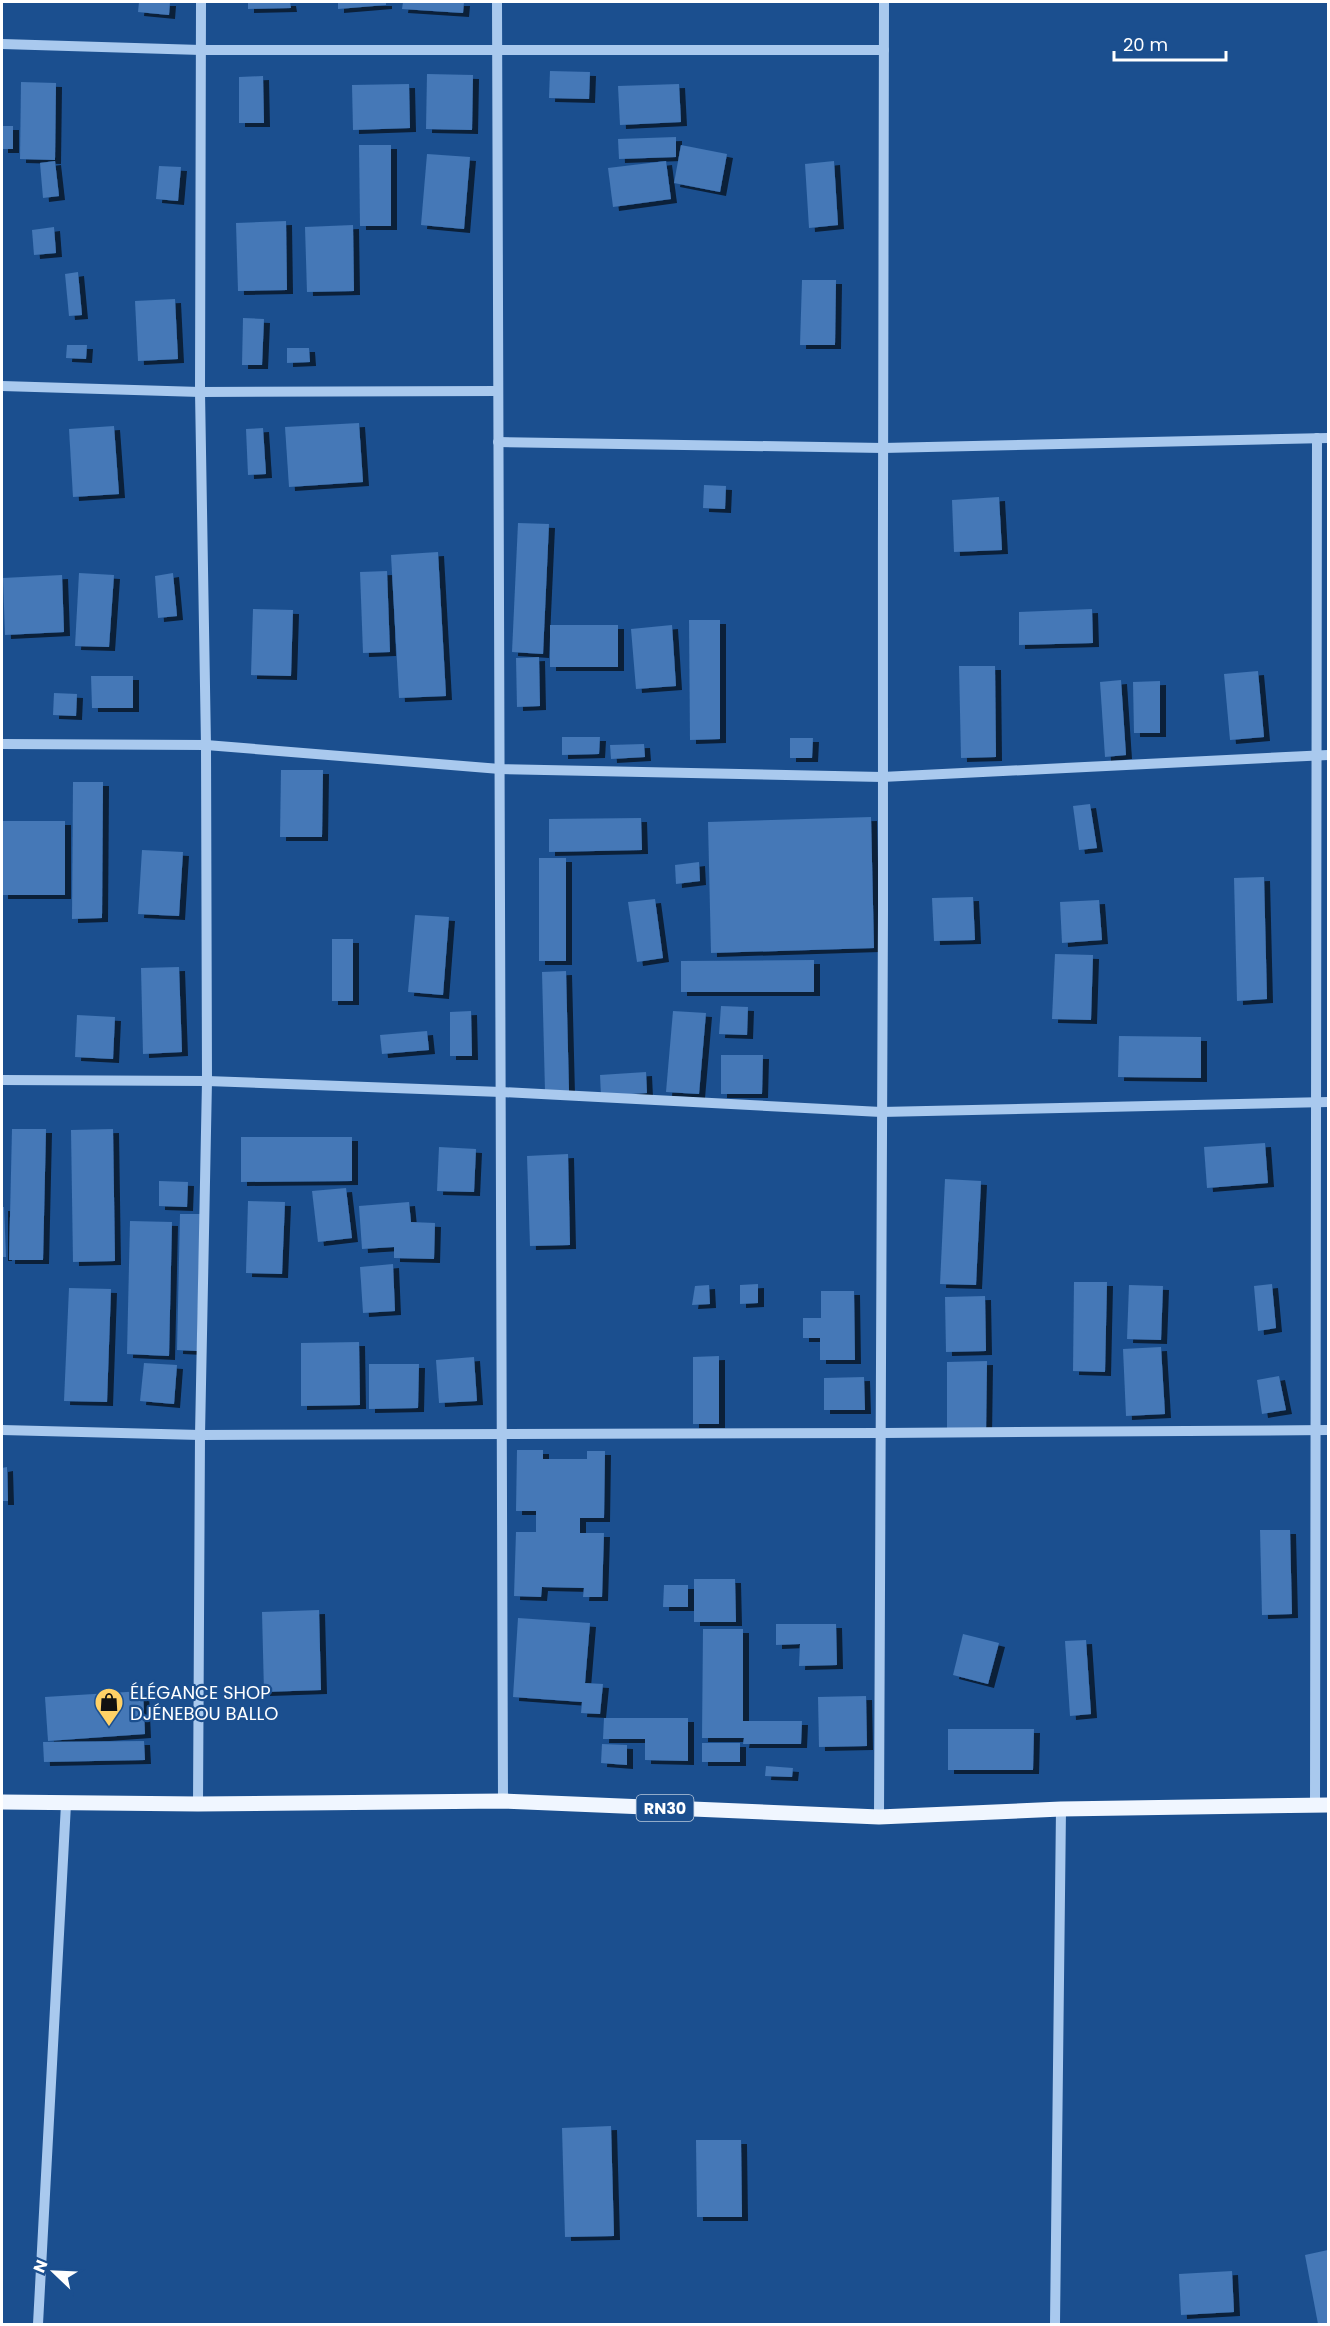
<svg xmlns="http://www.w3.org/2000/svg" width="1330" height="2326" font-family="Poppins,sans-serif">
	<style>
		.building { fill: #4478b7; filter: url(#shadow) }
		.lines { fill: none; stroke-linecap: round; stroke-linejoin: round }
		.minor { stroke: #a9c9ee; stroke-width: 10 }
		.major { stroke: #f0f6ff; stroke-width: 15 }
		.labels { text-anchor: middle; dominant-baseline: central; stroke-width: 4.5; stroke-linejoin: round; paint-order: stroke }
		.shield { fill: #1b4f8f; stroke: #bbcadd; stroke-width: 1.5 }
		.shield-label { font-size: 16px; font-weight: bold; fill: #fff }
		.poi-label { font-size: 18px; fill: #fff; stroke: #1b4f8f; text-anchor: start }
	</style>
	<defs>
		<filter id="shadow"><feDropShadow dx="6" dy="4" stdDeviation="0" flood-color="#0009"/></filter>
	</defs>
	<rect width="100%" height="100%" fill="#1b4f8f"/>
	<g class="building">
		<path d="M139 2H170L169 15 138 12Z"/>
		<path d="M248 2H290L291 8 248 9Z"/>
		<path d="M338 2H386V5L338 9Z"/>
		<path d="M403 2H464L463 13 402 9Z"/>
		<path d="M550 71 590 72 589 99 549 98Z"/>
		<path d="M427 74 473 75 472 130 426 129Z"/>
		<path d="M263 76 264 123H239V77Z"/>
		<path d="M21 82 56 83 55 160 20 159Z"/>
		<path d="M409 84 410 128 353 130 352 85Z"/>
		<path d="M679 84 681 122 620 125 618 86Z"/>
		<rect x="2" y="126" width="11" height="23"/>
		<path d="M676 137V157L619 159 618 139Z"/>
		<path d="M359 145H391V226H360Z"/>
		<path d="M681 145 727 154 720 192 674 183Z"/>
		<path d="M427 154 470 157 464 229 421 225Z"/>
		<path d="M55 161 59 196 43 198 40 163Z"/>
		<path d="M666 161 671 199 613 207 608 168Z"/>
		<path d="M834 161 838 225 809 228 805 164Z"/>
		<path d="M159 166 181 167 178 201 156 199Z"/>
		<path d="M286 221 287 290 238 291 236 223Z"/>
		<path d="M353 225 354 291 307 292 305 227Z"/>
		<path d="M54 227 56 253 34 255 32 230Z"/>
		<path d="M78 272 82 315 69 316 65 274Z"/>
		<path d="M802 280H836L835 345H800Z"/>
		<path d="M175 299 178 359 138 361 135 301Z"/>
		<path d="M243 318 264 319 262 365H242Z"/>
		<path d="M67 345H87L86 359 66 358Z"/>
		<path d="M287 348H309L310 362 287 363Z"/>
		<path d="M359 423 363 482 289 487 285 427Z"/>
		<path d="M114 426 119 494 73 497 69 429Z"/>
		<path d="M263 428 266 474 248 475 246 429Z"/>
		<path d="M704 485 726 486 725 509 703 508Z"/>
		<path d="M999 497 1002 550 954 552 952 500Z"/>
		<path d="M518 523 549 524 543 654 512 652Z"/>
		<path d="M438 552 446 696 399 698 391 555Z"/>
		<path d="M387 571 390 652 363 653 360 572Z"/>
		<path d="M79 573 114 575 109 647 75 646Z"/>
		<path d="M173 573 177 616 158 618 155 576Z"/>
		<path d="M62 575 64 632 5 635 3 578Z"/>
		<path d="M253 609 293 610 291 676 251 675Z"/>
		<path d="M1092 609 1093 643 1019 645V612Z"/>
		<path d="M689 620H720V739L690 740Z"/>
		<rect x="550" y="625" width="68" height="42"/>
		<path d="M672 625 676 686 636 689 631 629Z"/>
		<path d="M539 657 540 706 517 707 516 658Z"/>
		<path d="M959 666H995L996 757 961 758Z"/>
		<path d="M1258 671 1264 737 1230 740 1224 674Z"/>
		<path d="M91 676H133V708H92Z"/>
		<path d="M1121 680 1126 755 1105 757 1100 682Z"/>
		<path d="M1160 681V733H1134L1133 682Z"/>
		<path d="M54 693 77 694 76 716 53 715Z"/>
		<path d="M562 737H600L599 754 562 755Z"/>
		<path d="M790 738H813L812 758H790Z"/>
		<path d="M644 744 645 757 611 759 610 745Z"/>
		<path d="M281 770H323L322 837H280Z"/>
		<path d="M73 782H103L102 918 72 919Z"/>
		<path d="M1090 804 1097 848 1079 850 1073 806Z"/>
		<path d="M871 817 874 948 711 953 708 822Z"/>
		<path d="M641 818 642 850 549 852V819Z"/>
		<rect x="2" y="821" width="63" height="74"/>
		<path d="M142 850 183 852 179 916 138 914Z"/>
		<rect x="539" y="858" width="27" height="103"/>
		<path d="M699 862 700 881 676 884 675 865Z"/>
		<path d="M1264 877 1267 999 1237 1001 1234 878Z"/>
		<path d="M973 897 975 940 934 941 932 898Z"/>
		<path d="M655 899 663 958 637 962 628 902Z"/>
		<path d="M1099 900 1102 940 1062 943 1060 902Z"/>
		<path d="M415 915 449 917 443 995 408 992Z"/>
		<rect x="332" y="939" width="21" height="62"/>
		<path d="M1055 954 1093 955 1091 1020 1052 1019Z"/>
		<path d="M814 960V992H681V961Z"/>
		<path d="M179 967 182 1052 143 1054 141 968Z"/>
		<path d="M566 971 569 1091H545L542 972Z"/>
		<path d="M721 1006 748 1007 747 1035 719 1034Z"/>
		<path d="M471 1011 472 1056H450V1012Z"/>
		<path d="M673 1011 706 1013 699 1094 666 1092Z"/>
		<path d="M77 1015 115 1017 113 1059 75 1057Z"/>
		<path d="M427 1031 429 1050 382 1054 380 1035Z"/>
		<path d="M1119 1036 1201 1037V1078L1118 1077Z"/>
		<path d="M721 1055H763L762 1094H721Z"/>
		<path d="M646 1072 647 1093 601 1096 600 1075Z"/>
		<path d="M12 1129H46L43 1260H9Z"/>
		<path d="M113 1129 115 1261 73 1262 71 1130Z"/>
		<path d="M241 1137H352V1181L241 1182Z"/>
		<path d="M1265 1143 1268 1183 1207 1188 1204 1147Z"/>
		<path d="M439 1147 476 1149 474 1192 437 1191Z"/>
		<path d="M568 1154 570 1245 530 1246 527 1156Z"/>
		<path d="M945 1179 981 1181 976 1285 940 1284Z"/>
		<path d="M159 1181 188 1182 187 1207 159 1206Z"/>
		<path d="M346 1188 352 1238 318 1242 312 1191Z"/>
		<path d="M248 1201 285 1202 282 1274 246 1273Z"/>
		<path d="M409 1202 411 1222 435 1223 434 1259 394 1258V1247L362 1249 359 1206Z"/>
		<path d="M2 1207H4L6 1257H2Z"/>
		<path d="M180 1214H200L197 1351 177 1350Z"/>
		<path d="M130 1221 172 1222 169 1356 127 1354Z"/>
		<path d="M393 1264 395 1311 363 1313 360 1267Z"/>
		<path d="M1074 1282H1107L1105 1372 1073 1371Z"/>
		<path d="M758 1284V1303L740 1304V1285Z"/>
		<path d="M1272 1284 1276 1328 1258 1331 1254 1286Z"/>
		<path d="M709 1285 710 1304 692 1305 695 1286Z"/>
		<path d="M1129 1285 1163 1286 1161 1340 1127 1339Z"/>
		<path d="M69 1288 111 1289 107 1402 64 1401Z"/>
		<path d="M821 1291H854L855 1360H820V1338H803V1318H821Z"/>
		<path d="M985 1296 986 1351 946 1352 945 1297Z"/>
		<path d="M359 1342 360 1405 301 1406V1343Z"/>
		<path d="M1161 1347 1165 1414 1126 1416 1123 1349Z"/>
		<path d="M719 1356V1424H693V1357Z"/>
		<path d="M474 1357 477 1401 439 1403 436 1360Z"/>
		<path d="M987 1361 986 1433H947V1362Z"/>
		<path d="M144 1363 177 1365 174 1404 140 1401Z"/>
		<path d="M369 1364H419L418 1408 369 1409Z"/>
		<path d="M1279 1376 1286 1410 1262 1414 1257 1380Z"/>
		<path d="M864 1377 865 1410H824V1378Z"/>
		<path d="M517 1450H543V1459H587V1451H605L604 1518H580V1533H604L602 1597H583L584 1588 542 1587 541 1597 514 1596 516 1532H536V1511H516Z"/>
		<path d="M7 1467 8 1501H2V1468Z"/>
		<path d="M1260 1530H1290L1292 1614 1262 1615Z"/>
		<path d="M694 1579H735L736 1622H694Z"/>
		<path d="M664 1585H688V1607H663Z"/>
		<path d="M319 1610 321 1690 264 1692 262 1612Z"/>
		<path d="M518 1618 590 1623 585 1683 603 1684 600 1714 581 1713 582 1702 513 1697Z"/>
		<path d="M776 1624H836L837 1665 799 1666 800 1644 776 1645Z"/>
		<path d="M703 1629H743V1721H802L801 1744H743L744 1738H702Z"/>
		<path d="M963 1634 999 1643 988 1684 953 1675Z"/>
		<path d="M1086 1640 1091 1714 1070 1716 1065 1641Z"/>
		<path d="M143 1691 145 1734 48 1741 45 1697Z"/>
		<path d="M866 1696 867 1746 819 1747 818 1697Z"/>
		<path d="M604 1718H688V1761L645 1760V1739H603Z"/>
		<path d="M948 1729H1034L1033 1770H948Z"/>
		<path d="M144 1741 145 1760 44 1762 43 1742Z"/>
		<rect x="702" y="1743" width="38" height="19"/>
		<path d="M602 1744 627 1745V1765L601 1763Z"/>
		<path d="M766 1766 793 1768 792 1777 765 1776Z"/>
		<path d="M611 2126 614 2236 565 2237 562 2128Z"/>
		<path d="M696 2140H741L742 2217H697Z"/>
		<path d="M1328 2250V2324H1318L1305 2255Z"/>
		<path d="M1232 2271 1234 2312 1181 2315 1179 2274Z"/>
	</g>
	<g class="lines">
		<g class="minor">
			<path d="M497 2 503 1801"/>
			<path d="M2 44 201 50H884"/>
			<path d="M2 386 200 392 498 391"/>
			<path d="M498 442 883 448 1328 438"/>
			<path d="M2 744 206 745 500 769 882 777 1328 755"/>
			<path d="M2 1080 207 1081 501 1092 881 1112 1328 1102"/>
			<path d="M2 1430 200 1435 883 1433 1328 1430"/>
			<path d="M198 1804 200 1435 207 1081 206 745 200 392 201 2"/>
			<path d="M1315 1805 1317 438"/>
			<path d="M879 1817C886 1212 881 607 884 2"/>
			<path d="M38 2324 66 1804"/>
			<path d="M1055 2324 1061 1809"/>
		</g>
		<path class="major" d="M2 1802 198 1804 503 1801 879 1817 1061 1809 1328 1805"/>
	</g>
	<defs>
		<g id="shop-pin" transform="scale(1.5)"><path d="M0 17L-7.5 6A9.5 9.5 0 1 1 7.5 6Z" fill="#ffd166" stroke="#1b4f8f"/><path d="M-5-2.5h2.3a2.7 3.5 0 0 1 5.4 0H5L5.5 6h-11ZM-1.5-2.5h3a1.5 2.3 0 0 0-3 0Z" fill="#111"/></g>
	</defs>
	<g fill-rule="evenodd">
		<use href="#shop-pin" x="109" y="1702"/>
	</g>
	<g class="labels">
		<rect class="shield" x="636.5" y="1795" width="57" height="26" rx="4.5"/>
		<g class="shield-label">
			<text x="665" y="1808">RN30</text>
		</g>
		<g class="poi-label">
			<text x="130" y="1692">ÉLÉGANCE SHOP<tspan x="130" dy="21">DJÉNEBOU BALLO</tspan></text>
		</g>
	</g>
	<rect width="1330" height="2326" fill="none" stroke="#ffffff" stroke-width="6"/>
	<g transform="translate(54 2272) rotate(293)" stroke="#1b4f8f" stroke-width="4.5" paint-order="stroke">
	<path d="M0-4.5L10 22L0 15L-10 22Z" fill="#ffffff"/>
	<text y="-9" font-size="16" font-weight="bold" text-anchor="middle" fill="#ffffff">N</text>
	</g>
	<path d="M1114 51v9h112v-9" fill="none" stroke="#ffffff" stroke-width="3"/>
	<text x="1123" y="51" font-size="18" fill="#ffffff" stroke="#1b4f8f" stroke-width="4.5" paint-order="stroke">20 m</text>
</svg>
